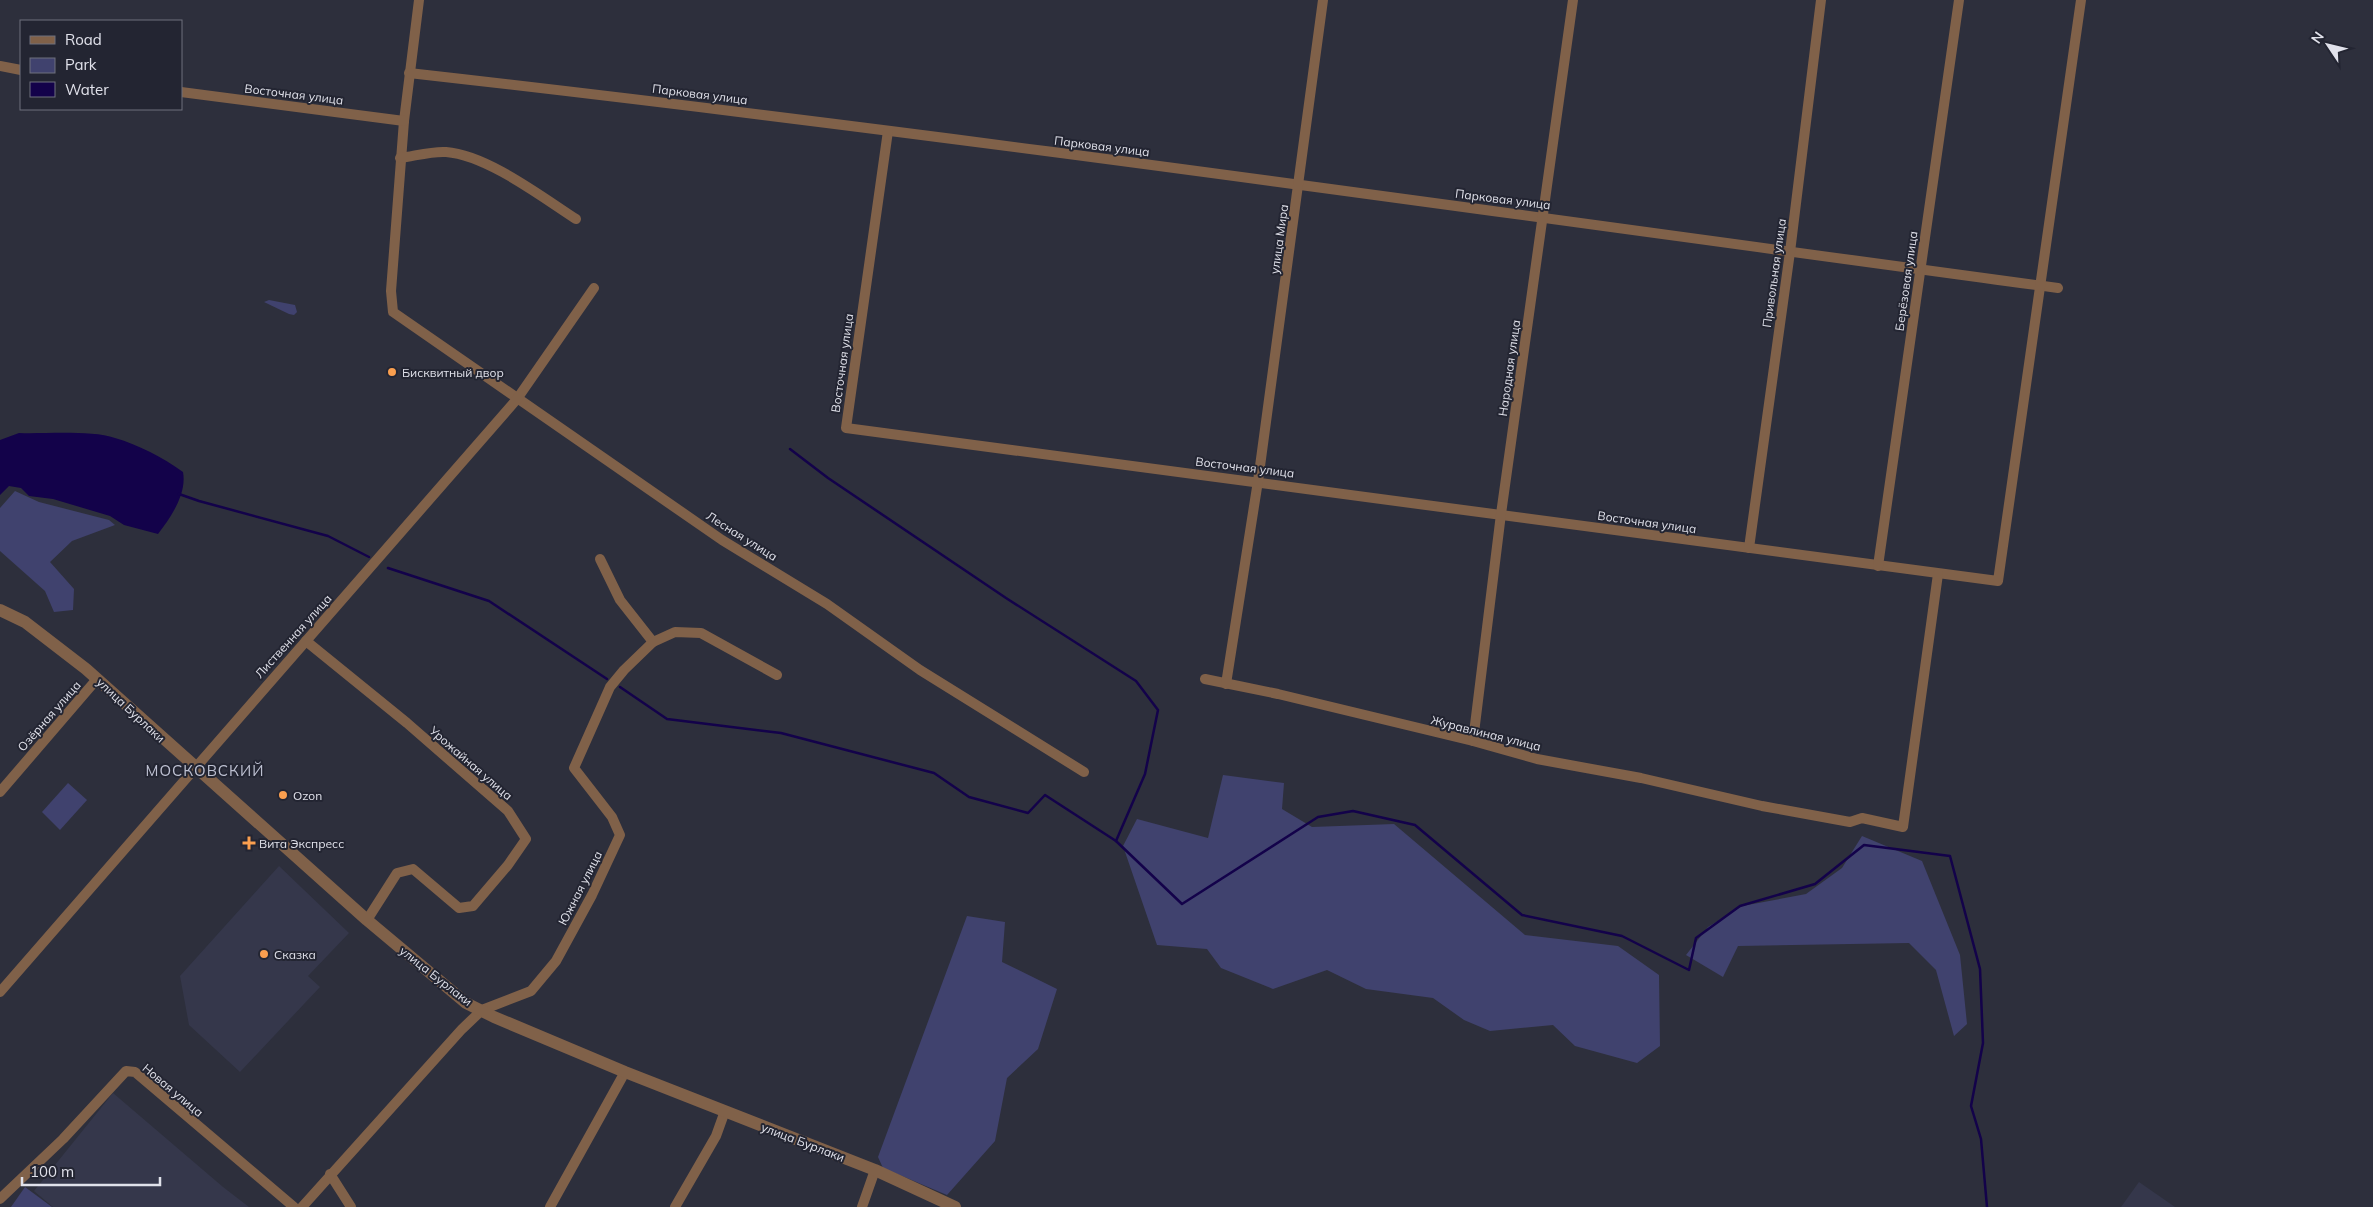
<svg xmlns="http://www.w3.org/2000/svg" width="2373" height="1207" font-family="Mulish,sans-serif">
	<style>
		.built { fill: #35374b }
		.green { fill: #40426e }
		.water { fill: #13024a }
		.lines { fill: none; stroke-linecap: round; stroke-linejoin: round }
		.stream { stroke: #13024a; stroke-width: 2.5 }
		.minor { stroke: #806149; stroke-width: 10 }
		.tertiary { stroke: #806149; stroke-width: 12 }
		.poi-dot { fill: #fa9f4f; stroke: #232532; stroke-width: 2 }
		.labels { text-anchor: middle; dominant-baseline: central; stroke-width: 4; stroke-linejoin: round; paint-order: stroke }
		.street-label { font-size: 12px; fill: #e0e1ea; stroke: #232532 }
		.poi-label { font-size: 12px; fill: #e0e1ea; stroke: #232532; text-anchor: start }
		.quarter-label { font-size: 15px; letter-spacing: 1px; fill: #bdc0d1; stroke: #232532 }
	</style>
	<rect width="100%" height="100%" fill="#2d2f3c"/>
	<g class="built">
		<path d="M279 866 349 933 308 976 320 987 240 1072 189 1025 180 976Z"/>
		<path d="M113 1093 223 1187 249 1207H53L34 1191Z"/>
		<path d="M2139 1182 2175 1207H2121Z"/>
	</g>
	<g class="green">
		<path d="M269 300 295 305 297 312 294 315 289 314 264 302Z"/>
		<path d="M15 491 39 502 109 520 115 525 72 541 50 562 74 589 73 610 54 612 45 591 0 551V508Z"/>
		<path d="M1223 775 1284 783 1282 809 1312 827 1394 824 1525 935 1618 946 1659 975 1660 1046 1637 1063 1575 1046 1553 1025 1490 1031 1464 1020 1433 998 1366 989 1327 970 1273 989 1221 968 1207 949 1157 945 1123 846 1137 819 1208 838Z"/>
		<path d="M68 783 87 800 60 830 42 812Z"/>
		<path d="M1862 836 1922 861 1960 955 1967 1024 1954 1036 1936 970 1909 943 1738 946 1723 977 1686 955 1708 927 1742 906 1806 894 1842 868Z"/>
		<path d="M967 916 1005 922 1002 962 1057 989 1038 1049 1007 1078 995 1141 947 1195 883 1168 878 1157Z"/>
		<path d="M25 1187 52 1207H11Z"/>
	</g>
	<path class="water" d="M19 433C45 434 91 430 115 438 139 445 162 457 183 472 187 494 171 517 158 534L124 525 110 516 53 499 29 496 21 488 9 486 0 495V440Z"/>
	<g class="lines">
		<g class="stream">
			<path d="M790 449 828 478 1006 598 1136 681 1158 710 1145 774 1116 841"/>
			<path d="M179 494 199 501 328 536 369 557"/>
			<path d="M388 568 489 601 607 679"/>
			<path d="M620 687 667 719 781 733 934 773 969 797 1028 813 1045 795 1116 841 1182 904 1318 817 1353 811 1415 825 1522 915 1622 936 1689 970 1696 938 1740 906 1815 884 1864 845 1950 856 1980 969 1983 1043 1971 1106 1981 1139 1987 1207"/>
		</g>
		<g class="minor">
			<path d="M419 0 404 121 391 291 393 312 722 540 827 604 920 670 1084 772"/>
			<path d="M0 66 21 70"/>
			<path d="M409 73C960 135 1509 214 2058 288"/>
			<path d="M181 92 404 121"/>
			<path d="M888 131 846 428 1998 581 2081 0"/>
			<path d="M400 158C415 156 432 151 446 152 487 155 542 197 576 219"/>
			<path d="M1749 548 1790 252 1821 0"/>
			<path d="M600 559 620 600 653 642"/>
			<path d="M1878 566 1959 0"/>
			<path d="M306 641 407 723 508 811 526 839 508 865 473 906 459 908 413 869 397 873 367 920"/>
			<path d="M1205 679 1278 694 1473 741 1537 759 1641 778 1762 806 1850 822 1862 818 1903 827 1938 574"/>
			<path d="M1226 684 1258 481 1323 0"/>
			<path d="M1473 741 1501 514 1573 0"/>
			<path d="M0 792 97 679"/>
			<path d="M0 992 517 399 594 288"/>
			<path d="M330 1174 351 1207"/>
			<path d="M0 1199 63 1139 126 1071 135 1072 294 1207"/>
			<path d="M302 1207 462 1029 482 1010 531 991 556 961 592 895 620 835 612 817 574 768 610 687 624 670 653 642 675 632 701 633 777 675"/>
			<path d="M550 1207 625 1072"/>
			<path d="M675 1207 716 1136 725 1111"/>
			<path d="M862 1207 875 1170"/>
		</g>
		<path class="tertiary" d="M0 610 25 622 86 669 367 920 466 1003 494 1017 625 1072 875 1170 955 1207"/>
	</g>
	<g class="poi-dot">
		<circle cx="392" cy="372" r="5"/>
		<circle cx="283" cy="795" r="5"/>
		<path d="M246.5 835.5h5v5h5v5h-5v5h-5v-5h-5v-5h5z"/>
		<circle cx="264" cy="954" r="5"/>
	</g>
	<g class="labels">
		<g class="street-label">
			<text transform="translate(294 94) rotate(7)">Восточная улица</text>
			<text transform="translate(700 94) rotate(7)">Парковая улица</text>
			<text transform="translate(1102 146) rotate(7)">Парковая улица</text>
			<text transform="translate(1503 199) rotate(7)">Парковая улица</text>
			<text transform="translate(1279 239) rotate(-82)">улица Мира</text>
			<text transform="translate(1774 273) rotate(-82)">Привольная улица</text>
			<text transform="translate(1906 281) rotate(-82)">Берёзовая улица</text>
			<text transform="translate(842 363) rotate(-82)">Восточная улица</text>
			<text transform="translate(1509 368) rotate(-82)">Народная улица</text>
			<text transform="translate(1245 467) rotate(7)">Восточная улица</text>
			<text transform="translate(1647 522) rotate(8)">Восточная улица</text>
			<text transform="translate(742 536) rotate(32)">Лесная улица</text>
			<text transform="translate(293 636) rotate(-48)">Лиственная улица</text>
			<text transform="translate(131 710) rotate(43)">улица Бурлаки</text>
			<text transform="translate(49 716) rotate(-49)">Озёрная улица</text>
			<text transform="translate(1486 733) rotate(14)">Журавлиная улица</text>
			<text transform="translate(471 763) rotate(41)">Урожайная улица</text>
			<text transform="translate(580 888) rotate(-63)">Южная улица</text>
			<text transform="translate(436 976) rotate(38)">улица Бурлаки</text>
			<text transform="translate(173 1090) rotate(40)">Новая улица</text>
			<text transform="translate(803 1142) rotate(21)">улица Бурлаки</text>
		</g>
		<g class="poi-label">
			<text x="402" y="372">Бисквитный двор</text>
			<text x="293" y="795">Ozon</text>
			<text x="259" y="843">Вита Экспресс</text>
			<text x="274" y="954">Сказка</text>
		</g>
		<g class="quarter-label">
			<text x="205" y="770">МОСКОВСКИЙ</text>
		</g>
	</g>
	<rect x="20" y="20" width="162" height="90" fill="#232532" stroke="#6f707c"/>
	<rect x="30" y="36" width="25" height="8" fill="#806149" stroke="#6f707c"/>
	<text x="65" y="45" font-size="15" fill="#e0e1ea">Road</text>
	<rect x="30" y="58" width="25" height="15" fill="#40426e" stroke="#6f707c"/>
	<text x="65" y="70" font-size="15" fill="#e0e1ea">Park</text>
	<rect x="30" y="82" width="25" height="15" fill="#13024a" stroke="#6f707c"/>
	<text x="65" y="95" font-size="15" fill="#e0e1ea">Water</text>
	<g transform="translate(2328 45) rotate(305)" stroke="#232532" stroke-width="4" paint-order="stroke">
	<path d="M0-4L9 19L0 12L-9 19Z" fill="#e0e1ea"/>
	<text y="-8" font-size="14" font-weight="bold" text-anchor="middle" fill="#e0e1ea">N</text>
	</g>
	<path d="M22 1177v8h138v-8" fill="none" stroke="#e0e1ea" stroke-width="2.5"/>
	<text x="30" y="1177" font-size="15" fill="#e0e1ea" stroke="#232532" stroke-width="4" paint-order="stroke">100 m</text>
</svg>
